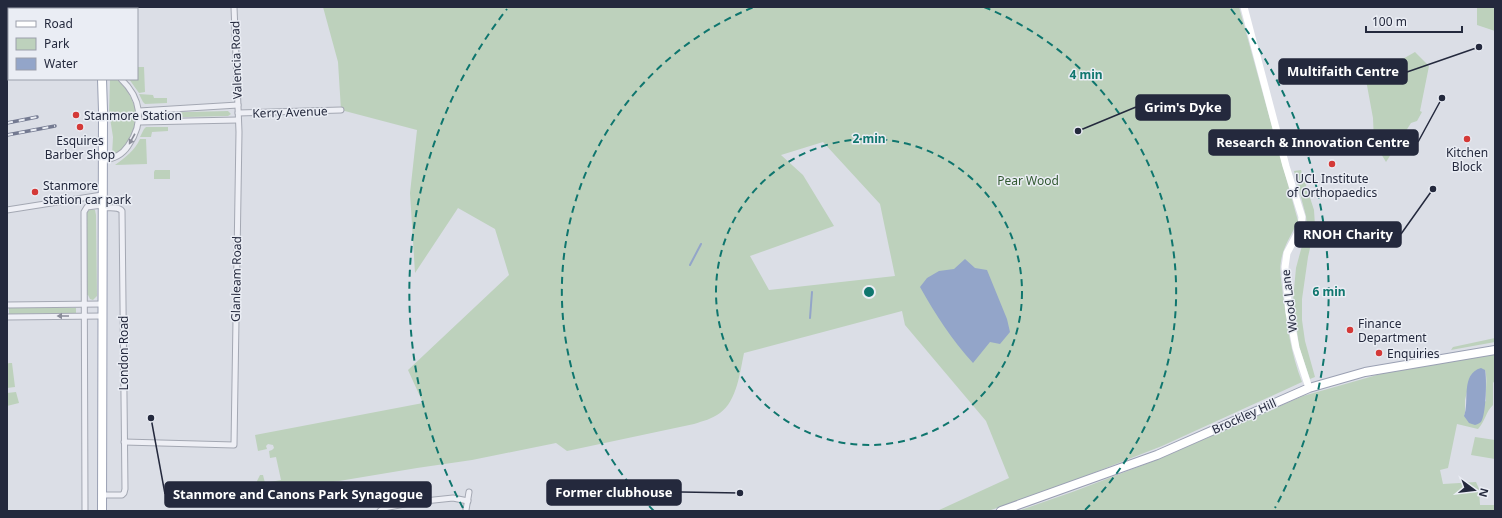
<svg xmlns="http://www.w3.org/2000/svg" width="1502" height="518" font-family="'Noto Sans',sans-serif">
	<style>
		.green { fill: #bdd1bc; fill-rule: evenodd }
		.water { fill: #93a5c9 }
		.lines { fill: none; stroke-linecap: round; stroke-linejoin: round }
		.stream { stroke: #93a5c9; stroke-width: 2 }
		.street-casing { stroke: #a4a8b3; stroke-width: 7 }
		.primary-casing { stroke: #9aa0b3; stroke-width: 10 }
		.street { stroke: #eeeff5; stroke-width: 5 }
		.secondary { stroke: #fff; stroke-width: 7 }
		.primary { stroke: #fff; stroke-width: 8 }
		.rail-casing { stroke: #747a91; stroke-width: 3.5 }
		.rail { stroke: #eaedf4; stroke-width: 2; stroke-dasharray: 6; stroke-linecap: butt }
		.oneway { fill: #898c99 }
		.ring { fill: none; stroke: #0f766e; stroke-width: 2; stroke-dasharray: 7 5 }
		.poi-dot { fill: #d43937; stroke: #eaedf4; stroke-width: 1.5 }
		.labels { text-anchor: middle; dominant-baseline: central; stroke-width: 3; stroke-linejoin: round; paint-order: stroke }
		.street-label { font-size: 12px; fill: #24293d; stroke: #eaedf4 }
		.poi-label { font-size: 12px; fill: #24293d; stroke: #eaedf4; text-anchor: start }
		.park-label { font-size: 12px; fill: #325931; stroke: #eaedf4 }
		.centre { fill: #0f766e; stroke: #eaedf4; stroke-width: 2 }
		.ring-label { font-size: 12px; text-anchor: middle; font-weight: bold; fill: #0f766e; stroke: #eaedf4; stroke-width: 3; stroke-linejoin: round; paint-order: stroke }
		.leader { fill: none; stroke: #24293d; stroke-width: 1.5 }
		.callout-dot { fill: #24293d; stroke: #eaedf4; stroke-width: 1.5 }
		.callout { fill: #24293d; stroke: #24293d; stroke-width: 1.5 }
		.callout-label { font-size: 13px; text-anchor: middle; font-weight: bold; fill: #fff }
	</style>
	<rect width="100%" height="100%" fill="#dbdee6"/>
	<g class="green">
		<path d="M323 7H1239L1298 221C1292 234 1283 247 1281 261 1279 272 1282 284 1283 295 1287 325 1291 354 1302 382L1162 446 1042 493 988 511H937L1009 478 986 421 905 325 902 311 744 353C740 372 737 401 720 413 712 419 703 421 694 424L567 451 556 443 472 460 417 468 297 488 295 486 259 492 257 481 260 475H263L265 483 281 480 276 457 270 458 269 451 272 450 274 448 273 445 268 444 266 446 267 449 258 451 255 435 423 403 408 370 509 275 495 229 458 208 415 273 410 193 417 130 341 110 338 62ZM823 142 880 204 895 276 769 290 750 256 834 226 803 175 781 155Z"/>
		<path d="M1477 7H1495V31L1477 25Z"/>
		<path d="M1415 52 1429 66 1420 111 1422 112 1417 121 1411 123 1386 162 1374 142 1373 118 1366 80Z"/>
		<path d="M137 67H144L145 92 139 93 129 79H137Z"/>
		<path d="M110 79H116C127 88 134 100 136 114L109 115Z"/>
		<path d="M139 94 153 95 154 98H167V103L145 104 143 102Z"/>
		<path d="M228 111 231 114 228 116 147 118 144 116 147 113Z"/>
		<path d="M133 117 136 118C135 130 125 153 112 155L113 137 110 118Z"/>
		<path d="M146 127H168V131L152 132 151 137H140L144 129Z"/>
		<path d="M140 139H146L147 164 115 165C125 158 135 150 140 139Z"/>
		<path d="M155 170H170V179H154V172Z"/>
		<path d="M1301 170 1314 210 1315 226 1308 257 1302 299V320L1305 341 1315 377 1310 379 1299 346 1293 300 1296 268 1307 227 1306 216 1294 171Z"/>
		<path d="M91 209 95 210 96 215 97 296 93 300 90 299 88 295H86V214L87 212Z"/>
		<path d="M9 308H76V313L9 314Z"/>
		<path d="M1495 338V342L1451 350 1453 347Z"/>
		<path d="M1495 354V380L1493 383V405C1485 413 1486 420 1478 429L1457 424 1448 468 1440 470 1443 484 1476 482 1479 489 1480 505H1494L1495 498V511H1018L1075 491 1159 459 1303 396 1391 371ZM1485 370C1488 380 1485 390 1486 401L1464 416 1465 413V400L1471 375Z"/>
		<path d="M9 363H12L15 387 7 388V364Z"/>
		<path d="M16 392 19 403 7 406V393Z"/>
		<path d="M1475 437 1495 440V459L1471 455Z"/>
	</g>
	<g class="water">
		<path d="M965 259 975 268 987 270 1007 319 1010 332 1000 344 990 342 973 363C952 340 935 314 920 287L927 278 939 271 954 269Z"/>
		<path d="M1481 368 1485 370C1487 378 1486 412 1482 420 1481 423 1478 424 1475 425L1469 423 1464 416C1470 402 1460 374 1481 368Z"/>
	</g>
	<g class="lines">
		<g class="stream">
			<path d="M690 265 701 244"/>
			<path d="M810 318 812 292"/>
		</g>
		<g class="street-casing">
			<g id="street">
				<path d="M94 9 107 7"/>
				<path d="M7 49 9 48"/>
				<path d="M139 111 238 105"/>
				<path d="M238 113 341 110"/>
				<path d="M139 122 238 120"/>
				<path d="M103 160C114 159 122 155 128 146 145 122 141 98 121 79"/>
				<path d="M102 208C109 208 118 206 122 211L125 489 124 493 122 495H102"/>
				<path d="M7 210 102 195"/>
				<path d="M7 305 102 304"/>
				<path d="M7 317 102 316"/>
				<path d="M124 442 234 445 239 132 234 7"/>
				<path d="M466 510 469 492"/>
				<path d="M85 511 84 212 87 207 102 205"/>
				<path d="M380 511 384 508 415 502 453 498 468 501"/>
			</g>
		</g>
		<g class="primary-casing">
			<g id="primary">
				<path d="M91 7 92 9"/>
				<path d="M102 79 103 111 102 511"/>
				<path d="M1001 511 1157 455 1309 388 1365 372 1495 350"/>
			</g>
		</g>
		<use href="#street" class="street"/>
		<path class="secondary" d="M1244 7 1286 166 1302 217 1301 227 1287 253 1285 267 1289 312 1296 348 1309 388"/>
		<use href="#primary" class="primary"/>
		<g class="rail-casing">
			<g id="rail">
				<path d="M7 123 37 117"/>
				<path d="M7 135 55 126"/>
			</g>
		</g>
		<use href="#rail" class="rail"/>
	</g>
	<defs><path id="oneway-solid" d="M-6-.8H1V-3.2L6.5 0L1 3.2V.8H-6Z"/></defs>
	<g class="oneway">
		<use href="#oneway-solid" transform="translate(132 139) rotate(119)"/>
		<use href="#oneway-solid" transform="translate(63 316) rotate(180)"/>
	</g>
	<g class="ring">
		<circle cx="869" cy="292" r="153"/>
		<path d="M654 511A307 307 0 0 1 754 7M984 7A307 307 0 0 1 1084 511"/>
		<path d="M463 508A460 460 0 0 1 507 9M1231 9A460 460 0 0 1 1275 508"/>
	</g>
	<g class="poi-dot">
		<circle cx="76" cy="115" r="4"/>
		<circle cx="80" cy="127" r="4"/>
		<circle cx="1467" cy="139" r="4"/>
		<circle cx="1332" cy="164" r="4"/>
		<circle cx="35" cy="192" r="4"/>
		<circle cx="1350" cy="330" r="4"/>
		<circle cx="1379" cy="353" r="4"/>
	</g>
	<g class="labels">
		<g class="street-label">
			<text transform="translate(236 60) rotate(-92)">Valencia Road</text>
			<text transform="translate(290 112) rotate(-2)">Kerry Avenue</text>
			<text transform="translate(236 279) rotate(-89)">Glanleam Road</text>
			<text transform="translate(1289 301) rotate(-97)">Wood Lane</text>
			<text transform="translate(123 353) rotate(-90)">London Road</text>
			<text transform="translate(1244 416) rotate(-24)">Brockley Hill</text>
		</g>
		<g class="poi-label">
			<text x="84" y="115">Stanmore Station</text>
			<text x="80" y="140" text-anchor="middle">Esquires<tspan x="80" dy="14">Barber Shop</tspan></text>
			<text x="1467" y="152" text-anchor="middle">Kitchen<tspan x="1467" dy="14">Block</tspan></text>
			<text x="1332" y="178" text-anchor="middle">UCL Institute<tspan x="1332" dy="14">of Orthopaedics</tspan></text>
			<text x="43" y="185">Stanmore<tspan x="43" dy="14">station car park</tspan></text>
			<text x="1358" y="323">Finance<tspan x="1358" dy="14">Department</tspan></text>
			<text x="1387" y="353">Enquiries</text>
		</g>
		<g class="park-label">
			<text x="1028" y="180">Pear Wood</text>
		</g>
	</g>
	<circle cx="869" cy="292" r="6" class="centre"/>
	<g class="ring-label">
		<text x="1086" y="79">4 min</text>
		<text x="869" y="143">2 min</text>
		<text x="1329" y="296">6 min</text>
	</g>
	<path class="leader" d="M1479 47L1407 72M1078 131L1136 107M1442 98L1418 142M1433 189L1401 234M740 493L681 492M151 418L165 494"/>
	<g class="callout-dot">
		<circle cx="1479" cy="47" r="4"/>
		<circle cx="1078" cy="131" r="4"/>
		<circle cx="1442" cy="98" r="4"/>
		<circle cx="1433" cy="189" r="4"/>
		<circle cx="740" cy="493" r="4"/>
		<circle cx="151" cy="418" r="4"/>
	</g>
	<g class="callout">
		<rect x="1279" y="59" width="128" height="25" rx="4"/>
		<rect x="1136" y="95" width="94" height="25" rx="4"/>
		<rect x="1209" y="130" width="209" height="25" rx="4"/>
		<rect x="1295" y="222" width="106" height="25" rx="4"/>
		<rect x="547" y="480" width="134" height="25" rx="4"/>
		<rect x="165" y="482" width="266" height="25" rx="4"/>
	</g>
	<g class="callout-label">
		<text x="1343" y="76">Multifaith Centre</text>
		<text x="1183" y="112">Grim's Dyke</text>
		<text x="1313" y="147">Research &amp; Innovation Centre</text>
		<text x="1348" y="239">RNOH Charity</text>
		<text x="614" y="497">Former clubhouse</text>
		<text x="298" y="499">Stanmore and Canons Park Synagogue</text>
	</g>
	<rect width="1502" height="518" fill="none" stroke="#24293d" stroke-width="16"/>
	<rect x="8" y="8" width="130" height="72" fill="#eaedf4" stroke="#9b9fab"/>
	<rect x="16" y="21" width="20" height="6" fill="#ffffff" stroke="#9b9fab"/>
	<text x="44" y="28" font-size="12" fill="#24293d">Road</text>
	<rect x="16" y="38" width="20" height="12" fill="#bdd1bc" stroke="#9b9fab"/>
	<text x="44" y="48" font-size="12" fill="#24293d">Park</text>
	<rect x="16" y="58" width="20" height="12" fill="#93a5c9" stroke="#9b9fab"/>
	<text x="44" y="68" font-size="12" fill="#24293d">Water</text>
	<g transform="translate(1474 490) rotate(105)" stroke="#eaedf4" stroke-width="3" paint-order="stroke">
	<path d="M0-3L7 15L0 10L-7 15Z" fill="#24293d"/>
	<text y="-6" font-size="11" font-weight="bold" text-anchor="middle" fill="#24293d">N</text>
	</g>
	<path d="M1366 26v6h96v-6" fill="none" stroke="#24293d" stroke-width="2"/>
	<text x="1372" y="26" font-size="12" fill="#24293d" stroke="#eaedf4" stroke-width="3" paint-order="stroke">100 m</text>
</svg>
